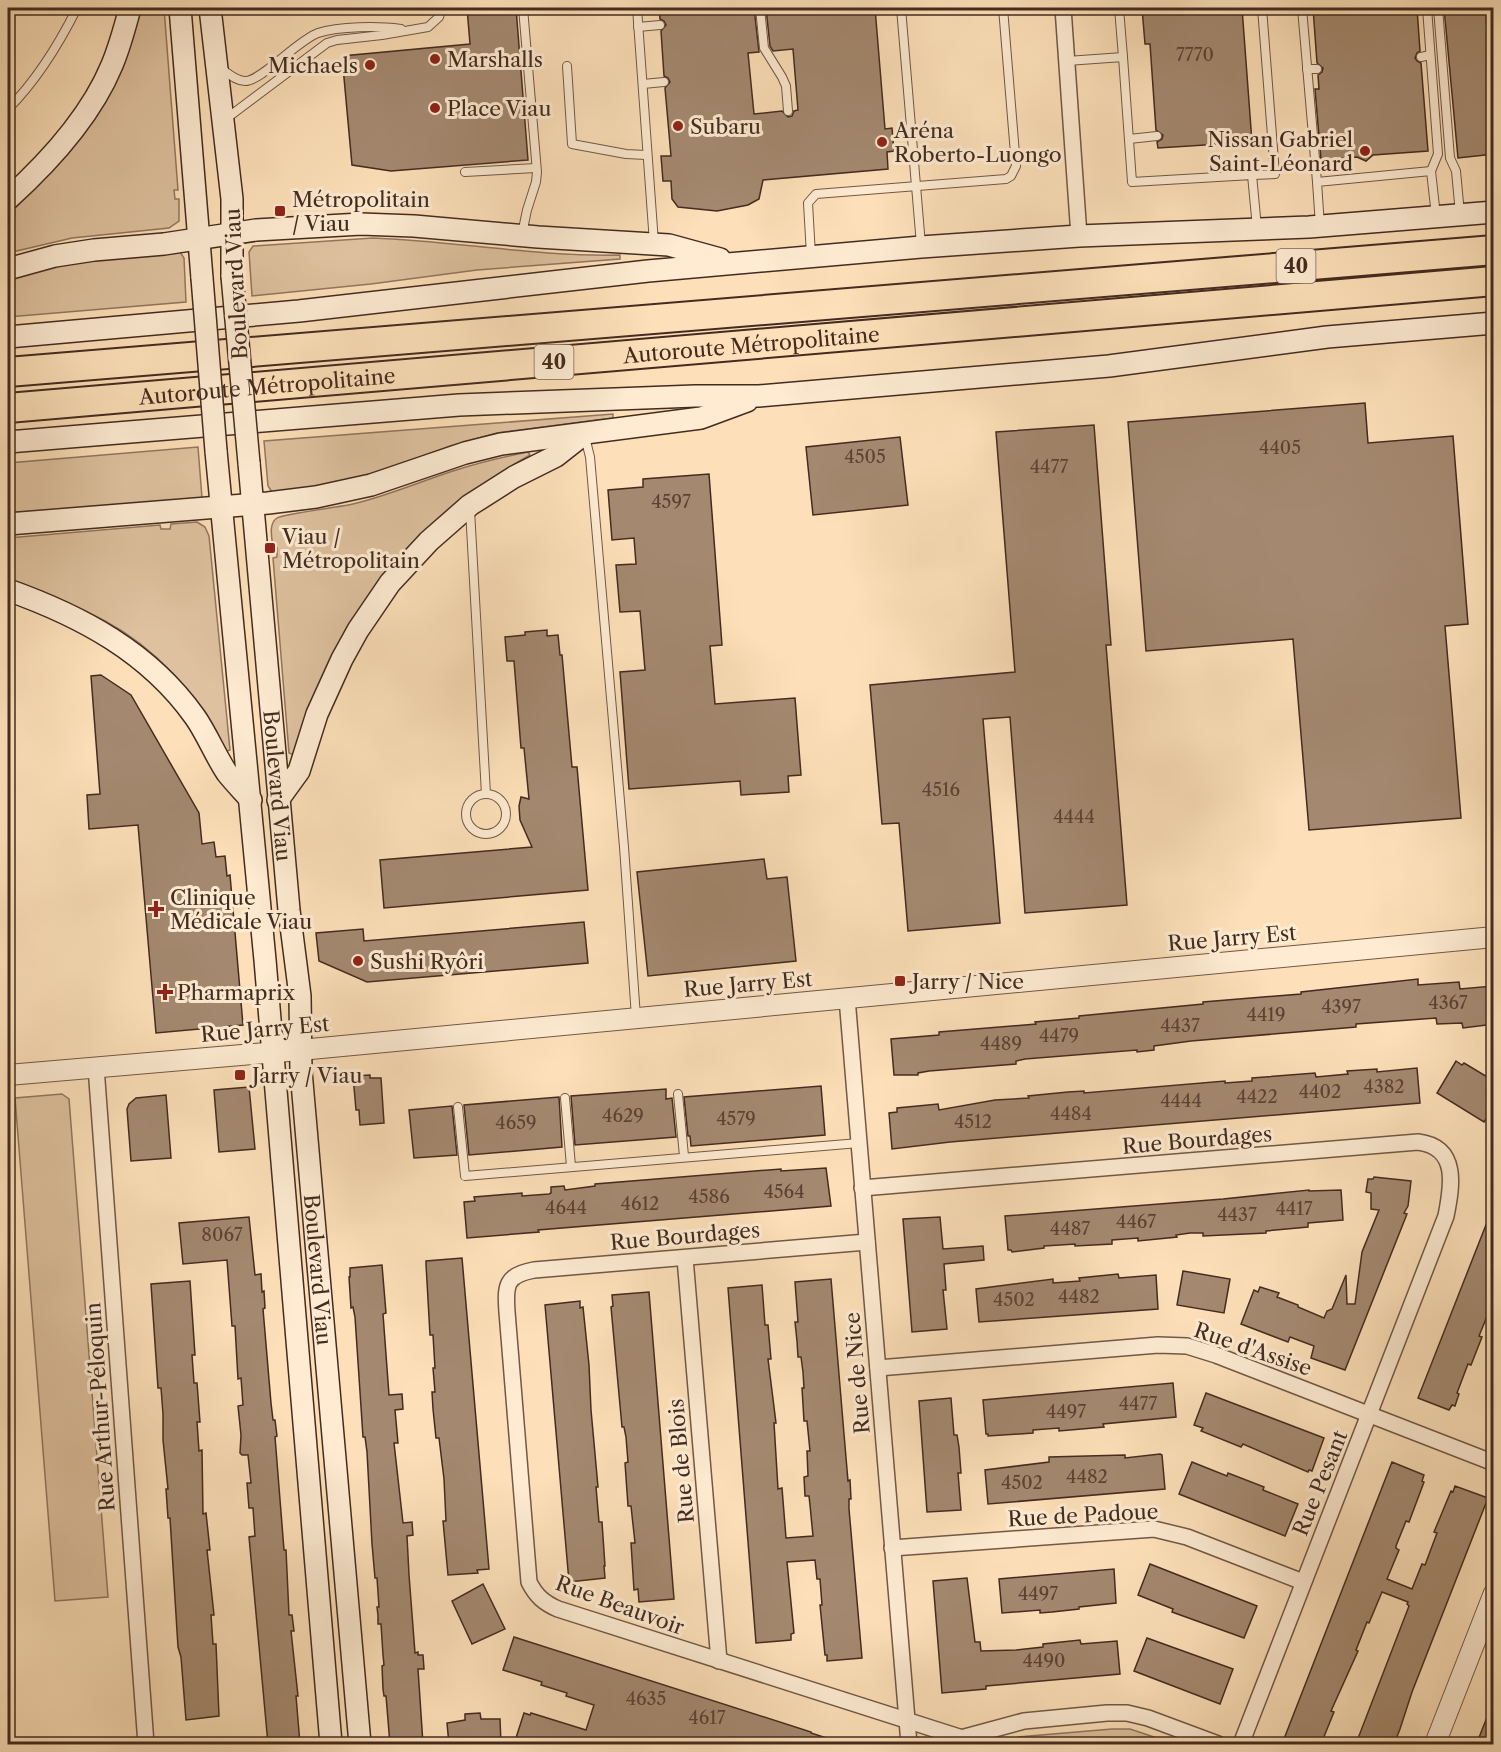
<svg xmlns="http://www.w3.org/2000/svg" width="1501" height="1752" font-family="'Libre Caslon Text',serif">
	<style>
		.green { fill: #dec19f; stroke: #917660; stroke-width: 1.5 }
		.building { fill: #a48970; stroke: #442b20; stroke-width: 1.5 }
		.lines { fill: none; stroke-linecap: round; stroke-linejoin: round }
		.service-casing { stroke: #725846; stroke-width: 10 }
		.minor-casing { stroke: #725846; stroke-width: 18 }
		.tertiary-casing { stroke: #725846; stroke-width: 22 }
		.secondary-casing { stroke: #442b20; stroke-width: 24 }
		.motorway-casing { stroke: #442b20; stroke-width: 32 }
		.service { stroke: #feebd2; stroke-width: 8 }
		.minor { stroke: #feebd2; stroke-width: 15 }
		.tertiary { stroke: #feebd2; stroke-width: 20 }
		.secondary { stroke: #feebd2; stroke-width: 21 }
		.motorway { stroke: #fde0b9; stroke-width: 28 }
		.secondary-bridge-casing { stroke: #442b20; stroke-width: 24; stroke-linecap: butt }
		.secondary-bridge { stroke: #feebd2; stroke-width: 21 }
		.poi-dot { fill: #8f2418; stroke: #feebd2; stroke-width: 2 }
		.labels { text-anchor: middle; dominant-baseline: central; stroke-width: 6; stroke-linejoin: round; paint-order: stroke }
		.number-label { font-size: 18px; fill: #5c4234 }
		.shield { fill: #feebd2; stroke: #7c6555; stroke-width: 1.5 }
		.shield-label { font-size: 20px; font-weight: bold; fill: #442b20 }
		.poi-label { font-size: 21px; fill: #442b20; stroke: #feebd2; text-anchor: start }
		.street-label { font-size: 21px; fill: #442b20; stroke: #feebd2 }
	</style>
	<rect width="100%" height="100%" fill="#fde0b9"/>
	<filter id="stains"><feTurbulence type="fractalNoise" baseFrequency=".00333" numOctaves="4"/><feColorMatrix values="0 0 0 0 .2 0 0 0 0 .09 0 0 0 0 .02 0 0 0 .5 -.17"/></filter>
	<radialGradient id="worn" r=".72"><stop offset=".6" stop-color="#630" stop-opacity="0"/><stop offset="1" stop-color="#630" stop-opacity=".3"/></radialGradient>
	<g class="green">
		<path d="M140 8H164L178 190H174L175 199H179V221L169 228 72 238 8 253V211L22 199 127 52Z"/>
		<path d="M373 238C455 241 538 257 620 255V259L477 270 371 284 252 296 249 252 253 246Z"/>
		<path d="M180 252 184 258 186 302 8 317V280L67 263Z"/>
		<path d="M613 414V418L497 433 450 446 388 469 355 478 320 486 272 492 268 486 264 441Z"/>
		<path d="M198 447 202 498 8 513V463Z"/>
		<path d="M528 452 530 455C407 525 333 619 294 755L289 753 273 558 277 557V548H273C272 538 268 524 277 518 282 514 341 507 353 504 387 496 419 482 453 471 478 463 503 457 528 452Z"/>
		<path d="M197 522 205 527 209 536 230 750 227 751C199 698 159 650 105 621 74 604 40 592 8 579V538L160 525 161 529H170L171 524Z"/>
		<path d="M62 1094 69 1099 108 1597 55 1601 15 1098Z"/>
		<path d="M1112 1729H1130L1175 1744H1030L1018 1741V1737Z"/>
	</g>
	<g class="building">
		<path d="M467 8H516L528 160 391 171 352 165 342 56 470 44Z"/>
		<path d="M659 8H754L759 52 748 53 754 114 782 111 788 117 792 116 794 111 798 110 793 49 773 51 770 46 766 8H875L885 129 892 128 894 151 887 152 888 169 763 180 759 199 748 205 717 211 678 207 672 199 671 181H663L661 156H671L665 88 670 82 668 78 664 76 661 31 666 25 664 21 660 19Z"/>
		<path d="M1142 8H1242L1252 142 1158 148 1157 142 1162 139 1163 135 1156 130 1150 44H1145Z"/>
		<path d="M1313 8H1417L1420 51 1417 53 1415 58 1417 61 1421 63 1428 151 1373 155 1366 161 1357 157 1321 160 1315 89H1319L1318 75 1322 72 1323 68 1317 63Z"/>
		<path d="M1444 8H1486L1494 84V154L1458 158Z"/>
		<path d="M1365 403 1368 443 1453 436 1468 624 1445 626 1461 818 1309 830 1293 639 1146 651 1128 422Z"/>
		<path d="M1094 425 1111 645H1106L1127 905 1025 913 1010 717 983 719 1000 923 908 931 899 823 882 824 870 685 1015 672 996 432Z"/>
		<path d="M900 437 908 505 813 515 806 447Z"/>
		<path d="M709 474 722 645 710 646 715 704 795 698 801 775 788 776 789 792 741 795 740 781 629 789 620 672 645 670 640 611 620 612 616 565 636 564 634 538 612 540 608 490 643 487V479Z"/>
		<path d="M547 630V636L558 635 560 655H562L572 767H577L588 890 384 908 380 860 532 847 520 820 519 806 521 797 529 799 524 748H521L514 661H507L505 637 525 635V632Z"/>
		<path d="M101 675 131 695 199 813 202 844 214 842 216 857 225 856 227 876 230 875 243 1025 156 1033 138 825 89 829 87 795 100 794 91 676Z"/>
		<path d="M764 859 767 879 787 877 796 961 648 976 637 872Z"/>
		<path d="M584 922 588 963 367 982 319 961 316 933 363 929 364 941Z"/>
		<path d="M1418 979V985L1459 982 1460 989 1493 986 1494 1024 1463 1028 1462 1023 1437 1024 1436 1018 1356 1024V1027L1191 1041 1154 1046V1050L1137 1052V1050L1025 1059 1016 1061V1064L929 1071 918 1073V1075H894L891 1039 939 1035V1032L1036 1024 1035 1022 1079 1018V1016L1203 1004V1002L1301 994V992Z"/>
		<path d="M1456 1061 1462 1065 1464 1063 1494 1081V1107L1484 1122 1437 1093Z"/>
		<path d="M1417 1068 1420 1103 950 1142 892 1149 889 1113 897 1112V1108L938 1104 939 1110 995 1100 1029 1098 1028 1096 1068 1092 1084 1091V1093L1225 1081V1083L1252 1081V1078L1315 1073 1316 1077 1348 1074 1347 1071 1377 1069V1072Z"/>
		<path d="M370 1075V1078H381L384 1123 360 1125 359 1110H356L353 1076Z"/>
		<path d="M821 1086 825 1135 691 1146 690 1136H688L684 1097Z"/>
		<path d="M249 1087 255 1149 219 1152 214 1090Z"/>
		<path d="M666 1089V1099L672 1098 676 1137 575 1145 571 1096Z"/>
		<path d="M166 1095 171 1158 131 1161 127 1109 129 1104 136 1098Z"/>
		<path d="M559 1097 562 1147 469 1155 464 1105Z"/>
		<path d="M452 1106 457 1155 414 1158 409 1110Z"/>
		<path d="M826 1168 831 1206 538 1230 539 1232 467 1238 464 1202 475 1201 474 1197 522 1193V1196L549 1194 551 1193V1187L564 1186 565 1190 595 1186V1184L781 1169V1171Z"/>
		<path d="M1374 1177 1411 1181 1408 1206 1404 1213 1407 1214 1345 1370 1311 1358 1314 1346 1290 1337 1288 1342 1241 1324 1254 1290 1258 1292 1260 1287 1279 1293 1277 1297 1298 1305V1307L1324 1318 1327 1311 1332 1309 1346 1275 1347 1304H1355L1362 1252 1379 1210 1371 1209V1193L1366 1192 1368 1179H1373Z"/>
		<path d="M1309 1190V1191L1341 1190 1343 1220 1308 1223V1227L1266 1231V1233L1203 1236V1233H1190L1176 1235 1177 1237 1138 1241V1238L1112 1240V1244L1075 1246V1244L1060 1245 1044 1246V1248L1012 1252 1011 1250H1008L1005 1216 1223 1199Z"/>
		<path d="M1493 1207 1494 1299 1479 1336 1482 1337 1471 1365 1468 1364 1457 1393 1459 1394 1455 1406 1452 1405 1449 1410 1418 1398Z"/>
		<path d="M249 1217 255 1275 261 1274 262 1292 264 1291 265 1308 263 1309 271 1403 273 1420H275L277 1436 275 1437 284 1550H286L289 1615H292L294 1631H291L298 1696H296L300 1744H268L249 1537 255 1536 253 1508H249L247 1483H251L248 1455H242L240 1453 241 1435 238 1406 243 1405 241 1378 238 1379 235 1326H232L227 1260 183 1264 179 1223Z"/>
		<path d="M940 1217 943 1249 983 1246 984 1260 944 1264 946 1290H943L947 1329 912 1332 903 1219Z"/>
		<path d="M462 1258 489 1569 477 1570 478 1573 448 1575 443 1521H446L444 1479 439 1438H436L433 1409 432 1392H435L433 1368H435L433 1335H430L426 1264V1261Z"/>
		<path d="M382 1265 386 1313 383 1314 389 1395 402 1394 403 1409 395 1410 398 1443H394L403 1523 412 1522 413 1535 407 1536 409 1575 415 1653 418 1652V1655H423L424 1669H418L423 1744H390L386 1696H384L383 1689 382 1666 384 1665 383 1655 381 1624H378V1616L377 1607H379L377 1578H375L372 1544 367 1452 365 1437H363L355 1317 353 1307 351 1308 349 1277H350V1268Z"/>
		<path d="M1183 1271 1230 1279 1224 1313 1177 1305Z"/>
		<path d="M1118 1274 1119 1278 1156 1275 1158 1309 979 1322 976 1289 1053 1279V1283L1080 1281 1079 1278Z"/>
		<path d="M831 1279 844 1434 848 1481 850 1480 851 1499H849V1509L862 1658 827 1661V1655H825L820 1605H822L820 1579H817L815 1560 787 1562 794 1633 791 1634V1640L756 1643 728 1288 762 1285 765 1325H768L771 1359H768L776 1423H774L778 1489 782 1488 786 1538 813 1536 810 1505 809 1496H805L804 1477 808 1476 807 1451H810L807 1421H804L802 1388H804L803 1372 801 1357H798L797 1341 795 1322H798L795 1282Z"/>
		<path d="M190 1281 195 1355H192L194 1383H197L200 1422H197L199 1451 202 1450 203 1514 206 1513 210 1550H207L214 1615H211L213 1644H216L219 1716 186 1720 181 1657 178 1647 170 1518H168L166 1489H168L163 1440V1414L161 1388H158L151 1284Z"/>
		<path d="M649 1292 674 1599 639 1602 638 1589 634 1590 631 1543H635L631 1506H628L625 1463 628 1462 626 1437 624 1427H622L611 1307 613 1306 612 1295Z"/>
		<path d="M580 1301V1308L583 1307 589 1365 591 1410 598 1487H596L599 1522H602L605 1566H604L605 1578 569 1582 545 1305Z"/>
		<path d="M1173 1383 1176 1417 1103 1424 1104 1427 1059 1431V1428L1033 1430V1433L988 1436V1434H986L983 1400Z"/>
		<path d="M1206 1393 1324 1438 1312 1471 1309 1470 1308 1472 1243 1444 1241 1447 1201 1431 1203 1428 1194 1425Z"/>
		<path d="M951 1398 954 1435H957L959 1447 961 1473H958L961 1510 927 1512 919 1401Z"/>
		<path d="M1160 1454 1162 1455 1165 1489 988 1504 985 1470 1049 1462V1457L1125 1455V1458Z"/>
		<path d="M1192 1462 1227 1476 1228 1473 1264 1487 1263 1490 1298 1504 1285 1536 1179 1494Z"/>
		<path d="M1392 1462 1424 1475 1422 1481 1424 1482 1409 1522 1406 1521 1396 1546V1548L1399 1550 1387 1579 1412 1589 1422 1564 1425 1565 1437 1533 1434 1532 1439 1520 1451 1491 1453 1492 1455 1486 1488 1498 1412 1692 1400 1729 1394 1744H1366L1357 1741 1409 1606 1407 1604 1408 1602 1382 1592 1369 1623 1367 1622 1356 1650 1358 1651 1331 1711 1334 1712 1321 1744H1282Z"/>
		<path d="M1150 1564 1257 1606 1244 1638 1172 1612 1173 1609 1138 1595Z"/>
		<path d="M1114 1569 1116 1603 1079 1607V1609L1052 1612 1040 1613V1610L1002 1613 999 1579Z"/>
		<path d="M967 1578 975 1642H980L981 1651 1016 1650 1043 1647V1644L1080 1640 1081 1644 1117 1641 1120 1674 986 1686V1689L942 1693 933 1581Z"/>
		<path d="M483 1584 505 1629 472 1644 452 1601Z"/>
		<path d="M514 1637 811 1732V1733L836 1741V1744H514L524 1713 530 1715 531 1713 586 1730 594 1705 566 1696 567 1693 541 1685 542 1682 503 1670Z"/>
		<path d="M1147 1638 1233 1669 1220 1704 1134 1671Z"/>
		<path d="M1493 1702 1494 1744H1476L1480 1735Z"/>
		<path d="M480 1713 481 1719H500L501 1744H449L447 1723 465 1720V1714Z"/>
	</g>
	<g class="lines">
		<g class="service-casing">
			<g id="service">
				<path d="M270 8H293"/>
				<path d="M637 8 654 243"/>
				<path d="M760 8 764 48 782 77 786 86 788 111"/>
				<path d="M901 8 921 245"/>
				<path d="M1119 8 1123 57"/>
				<path d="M1302 8 1317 182"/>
				<path d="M1427 8 1438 154 1431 171"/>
				<path d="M1438 8 1450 158 1456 171 1460 214"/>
				<path d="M638 27 660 25"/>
				<path d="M1421 57 1430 55"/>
				<path d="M1067 61 1123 57 1132 182 1252 175 1257 228"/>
				<path d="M567 66 572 144 626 154 646 155"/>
				<path d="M220 68C228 73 236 81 245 81 260 82 298 40 318 33 339 26 379 26 401 29"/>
				<path d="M1307 69H1317"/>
				<path d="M643 84 664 82"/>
				<path d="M8 109C37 80 59 44 77 8"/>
				<path d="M227 118 327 43 337 40 382 35 428 27 439 17 442 8"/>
				<path d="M1129 139 1157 136"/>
				<path d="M465 172 536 168"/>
				<path d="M1252 175 1275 174 1262 8"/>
				<path d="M1320 226 1317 182 1431 171 1436 216"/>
				<path d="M522 234 527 210 536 182 537 172 523 8"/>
				<path d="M811 255 808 203 816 194 1006 179 1011 176 1016 166 1003 8"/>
				<path d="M585 437 590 457 624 847 636 1017"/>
				<path d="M470 510 486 794"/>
				<circle cx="486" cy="814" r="20"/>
				<path d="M678 1094 684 1156"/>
				<path d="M565 1098 571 1166"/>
				<path d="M458 1107 465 1176 859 1143"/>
			</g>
		</g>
		<g class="minor-casing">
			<g id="minor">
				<path d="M1063 8 1079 236"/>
				<path d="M847 998 909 1744"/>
				<path d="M96 1067 146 1744"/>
				<path d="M862 1188 1418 1142C1459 1147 1452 1186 1446 1216L1241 1744"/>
				<path d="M867 1242 534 1270C506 1275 505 1285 507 1312L529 1582C536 1596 544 1603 558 1609L981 1744"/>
				<path d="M685 1258 719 1661"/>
				<path d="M878 1368 1158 1345 1187 1346 1216 1355 1494 1463"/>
				<path d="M892 1548 1154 1529 1187 1537 1303 1582"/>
				<path d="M961 1738 1024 1721 1107 1713H1127L1148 1718 1218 1744"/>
			</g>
		</g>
		<g class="tertiary-casing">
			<g id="tertiary">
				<path d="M8 1075 300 1050 1494 937"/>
				<path d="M1435 1744 1494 1593"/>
			</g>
		</g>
		<g class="secondary-casing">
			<g id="secondary">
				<path d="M180 8 202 278"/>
				<path d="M210 8 232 199V276"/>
				<path d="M8 199C49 162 91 116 112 65 120 46 125 27 130 8"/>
				<path d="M8 269 55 256 94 250 164 244 256 230 361 224 414 226 538 237 669 245 720 259"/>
				<path d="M8 337 299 311 648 271 921 247 1079 236 1309 227 1494 212"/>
				<path d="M8 442 459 405 695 396H759L1109 366 1327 337 1494 323"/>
				<path d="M216 451 265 960 331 1744"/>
				<path id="s1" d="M249 463 289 910 300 996 301 1071 360 1744"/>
				<path d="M8 524 268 503 316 497 371 485 465 453 501 444 701 418 747 401"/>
				<path d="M8 590C81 616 149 652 195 717 207 734 215 755 227 773 234 782 243 791 251 800"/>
				<path d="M278 800 299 771 317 714 342 659 358 630 390 583 429 541 470 505 514 477 556 456 584 434"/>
			</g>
		</g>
		<g class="motorway-casing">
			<g id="motorway">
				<path d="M8 372 1494 250"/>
				<path id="s2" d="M8 408 1494 281"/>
			</g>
		</g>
		<use href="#service" class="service"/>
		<use href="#minor" class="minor"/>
		<use href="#tertiary" class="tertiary"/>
		<use href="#secondary" class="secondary"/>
		<use href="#motorway" class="motorway"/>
		<g class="secondary-bridge-casing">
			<g id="secondary-bridge">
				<path d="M232 276 249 463"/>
				<path d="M202 278 216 451"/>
			</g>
		</g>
		<use href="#secondary-bridge" class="secondary-bridge"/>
	</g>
	<g class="poi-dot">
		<circle cx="435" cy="59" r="6"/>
		<circle cx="370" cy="65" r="6"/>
		<circle cx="435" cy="108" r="6"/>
		<circle cx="678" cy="126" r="6"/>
		<circle cx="882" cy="142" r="6"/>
		<circle cx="1365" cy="151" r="6"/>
		<rect x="274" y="205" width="12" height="12" rx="3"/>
		<rect x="264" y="542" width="12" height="12" rx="3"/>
		<path d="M153 900h6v6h6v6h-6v6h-6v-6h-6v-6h6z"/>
		<circle cx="358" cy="961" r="6"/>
		<rect x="894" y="975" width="12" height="12" rx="3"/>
		<path d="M162 983h6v6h6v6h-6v6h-6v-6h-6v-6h6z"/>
		<rect x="234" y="1069" width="12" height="12" rx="3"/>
	</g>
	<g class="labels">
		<g class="number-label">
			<text x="1195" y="55">7770</text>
			<text x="1280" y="448">4405</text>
			<text x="865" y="457">4505</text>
			<text x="1049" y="467">4477</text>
			<text x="671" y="502">4597</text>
			<text x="941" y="790">4516</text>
			<text x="1074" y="817">4444</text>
			<text x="1448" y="1003">4367</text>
			<text x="1341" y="1007">4397</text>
			<text x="1266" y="1015">4419</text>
			<text x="1180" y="1026">4437</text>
			<text x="1059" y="1036">4479</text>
			<text x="1001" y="1044">4489</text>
			<text x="1384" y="1087">4382</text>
			<text x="1320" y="1092">4402</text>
			<text x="1257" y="1097">4422</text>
			<text x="1181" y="1101">4444</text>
			<text x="1071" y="1114">4484</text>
			<text x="623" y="1116">4629</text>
			<text x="736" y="1119">4579</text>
			<text x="973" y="1122">4512</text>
			<text x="516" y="1123">4659</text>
			<text x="784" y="1192">4564</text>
			<text x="709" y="1197">4586</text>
			<text x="640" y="1204">4612</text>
			<text x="566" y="1208">4644</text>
			<text x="1294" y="1209">4417</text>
			<text x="1237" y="1215">4437</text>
			<text x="1136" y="1222">4467</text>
			<text x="1070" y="1229">4487</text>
			<text x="222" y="1235">8067</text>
			<text x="1079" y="1297">4482</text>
			<text x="1014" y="1300">4502</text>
			<text x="1138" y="1404">4477</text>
			<text x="1066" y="1412">4497</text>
			<text x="1087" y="1477">4482</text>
			<text x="1022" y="1483">4502</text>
			<text x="1038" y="1594">4497</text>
			<text x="1044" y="1661">4490</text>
			<text x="646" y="1699">4635</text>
			<text x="707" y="1718">4617</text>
		</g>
		<g class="shield">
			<rect x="1276.5" y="249" width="39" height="34" rx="4.5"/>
			<rect x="534.5" y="345" width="39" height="34" rx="4.5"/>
		</g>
		<g class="shield-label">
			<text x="1296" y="266">40</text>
			<text x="554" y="362">40</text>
		</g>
		<g class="poi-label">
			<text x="447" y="59">Marshalls</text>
			<text x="358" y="65" text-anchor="end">Michaels</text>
			<text x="447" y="108">Place Viau</text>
			<text x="690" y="126">Subaru</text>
			<text x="894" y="130">Aréna<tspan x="894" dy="24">Roberto-Luongo</tspan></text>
			<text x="1353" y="139" text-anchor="end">Nissan Gabriel<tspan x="1353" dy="24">Saint-Léonard</tspan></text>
			<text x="292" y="199">Métropolitain<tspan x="292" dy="24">/ Viau</tspan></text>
			<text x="282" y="536">Viau /<tspan x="282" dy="24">Métropolitain</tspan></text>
			<text x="170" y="897">Clinique<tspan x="170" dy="24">Médicale Viau</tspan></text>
			<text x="370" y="961">Sushi Ryôri</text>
			<text x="912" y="981">Jarry / Nice</text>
			<text x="177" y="992">Pharmaprix</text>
			<text x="252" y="1075">Jarry / Viau</text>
		</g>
		<g class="street-label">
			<text transform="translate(236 284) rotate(-93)">Boulevard Viau</text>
			<text stroke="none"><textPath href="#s2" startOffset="746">Autoroute Métropolitaine</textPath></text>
			<text stroke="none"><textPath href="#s2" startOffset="260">Autoroute Métropolitaine</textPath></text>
			<text stroke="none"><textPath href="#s1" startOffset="324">Boulevard Viau</textPath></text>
			<text transform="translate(1232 938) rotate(-5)">Rue Jarry Est</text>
			<text transform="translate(748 984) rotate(-5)">Rue Jarry Est</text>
			<text transform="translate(265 1029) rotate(-5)">Rue Jarry Est</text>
			<text transform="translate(1197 1140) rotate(-5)">Rue Bourdages</text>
			<text transform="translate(685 1236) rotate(-5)">Rue Bourdages</text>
			<text stroke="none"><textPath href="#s1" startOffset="810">Boulevard Viau</textPath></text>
			<text transform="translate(1253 1349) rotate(19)">Rue d'Assise</text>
			<text transform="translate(857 1373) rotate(-95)">Rue de Nice</text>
			<text transform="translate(100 1407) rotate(-94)">Rue Arthur-Péloquin</text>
			<text transform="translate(681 1461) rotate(-95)">Rue de Blois</text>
			<text transform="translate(1320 1483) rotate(-68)">Rue Pesant</text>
			<text transform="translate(1083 1515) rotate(-3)">Rue de Padoue</text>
			<text transform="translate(620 1605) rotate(20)">Rue Beauvoir</text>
		</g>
	</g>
	<rect width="1501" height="1752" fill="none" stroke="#fde0b9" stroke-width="30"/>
	<rect x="9" y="9" width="1483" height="1734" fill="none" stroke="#442b20" stroke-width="3"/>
	<rect x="15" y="15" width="1471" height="1722" fill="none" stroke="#442b20" stroke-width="1.5"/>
	<rect width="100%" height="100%" filter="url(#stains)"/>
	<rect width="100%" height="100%" fill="url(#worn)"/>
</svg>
